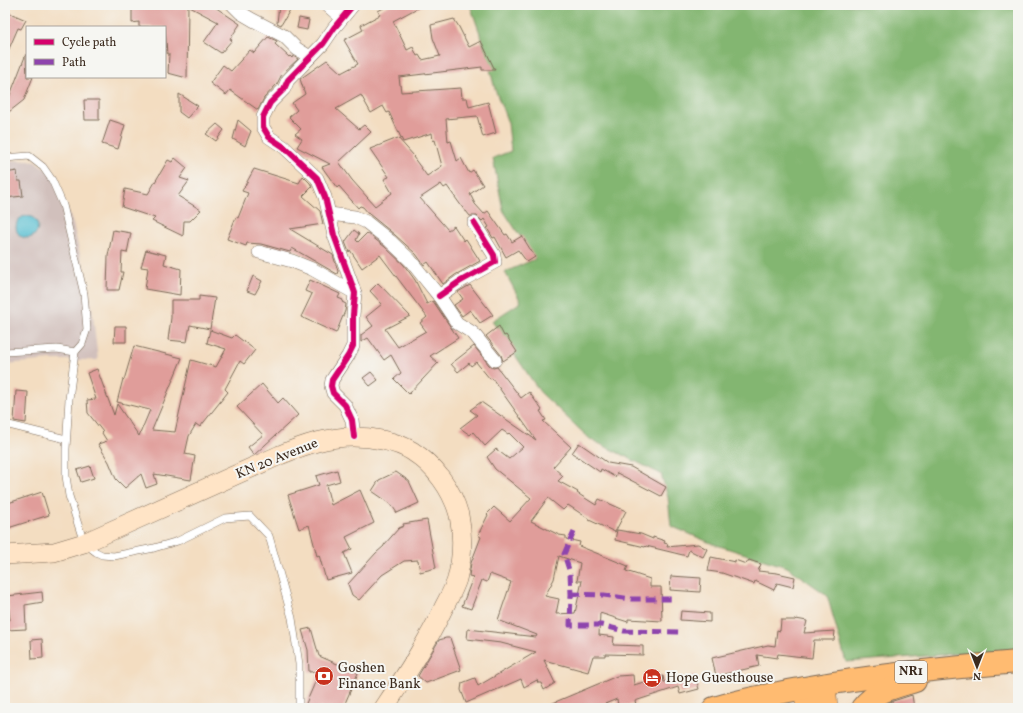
<svg xmlns="http://www.w3.org/2000/svg" width="1023" height="713" font-family="Vollkorn,serif">
	<style>
		.industrial { fill: #d1c0bc }
		.forest { fill: #83b671; stroke: #5f7048 }
		.water { fill: #54bed1; stroke: #487478 }
		.building { fill: #e09d9a; fill-rule: evenodd }
		.lines { fill: none; stroke-linecap: round; stroke-linejoin: round }
		.service-casing { stroke: #7b6957; stroke-width: 8 }
		.minor-casing { stroke: #7b6957; stroke-width: 14 }
		.secondary-casing { stroke: #7b6957; stroke-width: 20 }
		.primary-casing { stroke: #7b6957; stroke-width: 22 }
		.trunk-casing { stroke: #7b6957; stroke-width: 24 }
		.service { stroke: #fff; stroke-width: 7 }
		.minor { stroke: #fff; stroke-width: 13 }
		.secondary { stroke: #ffe4c6; stroke-width: 19 }
		.primary { stroke: #ffbb71; stroke-width: 21 }
		.trunk { stroke: #ffbb71; stroke-width: 22 }
		.quiet { stroke: #8e44ad; stroke-width: 5; stroke-dasharray: 10 5; stroke-linecap: butt }
		.cycleway-casing { stroke: #f6f6f2; stroke-width: 8 }
		.cycleway { stroke: #d6006c; stroke-width: 6 }
		.labels { text-anchor: middle; dominant-baseline: central; stroke-width: 4; stroke-linejoin: round; paint-order: stroke }
		.shield { fill: #f6f6f2; stroke: #73675e; stroke-width: 1 }
		.shield-label { font-size: 13px; font-weight: bold; fill: #3b2a1e }
		.street-label { font-size: 14px; fill: #3b2a1e; stroke: #f6f6f2 }
		.poi-label { font-size: 14px; fill: #3b2a1e; stroke: #f6f6f2; text-anchor: start }
	</style>
	<rect width="100%" height="100%" fill="#f6f6f2"/>
	<filter id="ink" filterUnits="userSpaceOnUse"><feTurbulence type="fractalNoise" baseFrequency=".025" numOctaves="2"/><feDisplacementMap in="SourceGraphic" scale="8" xChannelSelector="R" yChannelSelector="G"/><feConvolveMatrix kernelMatrix="1 2 1 2 8 2 1 2 1" color-interpolation-filters="sRGB"/></filter>
	<filter id="wash" filterUnits="userSpaceOnUse"><feTurbulence type="fractalNoise" baseFrequency=".012" numOctaves="4" result="noise"/><feDisplacementMap in="SourceGraphic" scale="16" xChannelSelector="R" yChannelSelector="G"/><feGaussianBlur stdDeviation="0.9" result="paint"/><feColorMatrix in="noise" values="0 0 0 0 0 0 0 0 0 0 0 0 0 0 0 0 0 1.4 0 .05"/><feComposite in="paint" operator="in"/></filter>
	<g filter="url(#wash)">
		<rect width="100%" height="100%" fill="#f3ddc1"/>
		<path class="industrial" d="M5 160 34 161 54 174 73 224 92 307 98 360H51L5 364Z"/>
		<path class="forest" d="M470 5H1018V649L846 662 827 595 787 567 713 544 671 526 668 497 661 474 590 439 540 392 492 321 521 302 505 272 535 259 503 210 493 158 511 151 508 123 495 89 483 42Z"/>
		<circle class="water" cx="27" cy="227" r="11"/>
		<g id="blocks">
			<g class="building">
				<path d="M132 5H212L240 24 230 39 232 40 221 53 204 42 218 22 188 6 187 78 168 73 169 54H167L165 27H139V22L132 23Z"/>
				<path d="M279 5H293L281 25 277 23Z"/>
				<path d="M389 5H423L393 21 407 50 413 47 417 56 419 55 422 60 440 56 433 38 431 25 454 19 459 27 469 47 481 41 495 70H482V67L399 77 401 92 461 88 462 98H467L469 107 488 102 496 133 483 137 477 116 446 119 448 142 451 141 457 161 461 158 469 173 473 170 483 185 470 194 475 204 484 214 488 211 505 235 507 234 512 242 522 236 535 257 527 262 518 250 506 257 495 237 493 238 487 228 489 227 484 219 482 221 477 216H470L466 211H465L447 186 444 188 441 184 420 198 448 230 454 226 464 241 466 239 480 261 455 275 443 284 428 262 424 265 416 254 395 235 369 214 363 207 360 206 358 208 339 186 337 188 322 167 330 164 297 147 302 139 295 134 301 129 289 117 297 110 292 103 305 94 300 79 327 60 341 73 358 64 344 40 363 30 361 25 380 15 378 11ZM361 95 371 113 383 106 387 113 389 112 403 142 432 133 433 141 435 140 442 166 427 176 413 157 414 156 398 138 370 149 389 177 384 179 392 193 375 206 352 180 339 162 371 132 364 125 359 129 336 109Z"/>
				<path d="M5 11 26 20 21 29 18 28 5 58Z"/>
				<path d="M299 18 309 20 307 30 297 28Z"/>
				<path d="M268 37 277 41 275 44 289 57 290 56 292 58 293 56 298 59 282 74 277 84 264 98 258 110 230 90 226 95 210 83 223 65 231 71 250 50 254 53Z"/>
				<path d="M26 54 27 77H33L24 100 5 115V108Z"/>
				<path d="M179 94 198 106 187 118 179 112Z"/>
				<path d="M84 100H99V120H85Z"/>
				<path d="M110 120 125 125 118 149 102 144Z"/>
				<path d="M238 120 251 131 245 146 233 139Z"/>
				<path d="M217 124 224 130 216 141 206 134Z"/>
				<path d="M175 158 187 168 180 178 189 181 178 196 201 210 190 221H184L183 236 152 221 155 218 122 207 125 189 148 194 168 160 172 162Z"/>
				<path d="M254 169 299 183 303 176 310 183 312 187 303 196 320 211 323 224 290 229 333 255 338 271 337 274 292 248 290 252 261 244 247 243 246 246 227 239 236 217 238 218 248 193 242 191Z"/>
				<path d="M17 171 18 181H21L23 196 5 198V173Z"/>
				<path d="M113 230 131 233 127 253 122 252 121 272H123L119 290H107L108 256Z"/>
				<path d="M354 230 359 234 356 240 358 242 367 233 385 247 404 265 415 280 427 304 433 301 458 338 430 356 438 363 409 394 394 379 401 373 391 355 384 360 368 338 361 342V335L373 326 366 317 382 304 370 291 378 283 410 316 385 329 398 347 426 331 420 323 427 317 380 255 362 268 350 250 349 252 345 242Z"/>
				<path d="M146 250 166 255 164 264 181 269 180 295 145 289 148 268 141 267Z"/>
				<path d="M253 276 262 281 255 294 247 291Z"/>
				<path d="M310 280 340 294 338 298 343 300 342 302 346 304 345 311 336 333 301 317 312 294 305 291Z"/>
				<path d="M470 285 493 315 480 323 470 310 462 316 454 305 463 299 458 292Z"/>
				<path d="M199 296 215 298 210 329 190 325 187 342 168 340 171 318V300H199Z"/>
				<path d="M115 326H126V342H114Z"/>
				<path d="M499 326 504 336 506 335 517 352 503 361 501 355 486 336Z"/>
				<path d="M210 330 232 338 235 335 255 350 244 364 240 361 225 389 228 392 200 427 196 424 189 436 185 454 195 456 191 480 154 474 157 484 146 488 141 474 125 488 116 479 109 462 98 444 107 441 102 433 103 432 88 413 87 400 96 399 87 373 97 369 114 415 117 404 139 436 150 410 117 402 123 379 124 380 134 346 182 358 152 430 175 432 191 360 216 367 226 349 207 343Z"/>
				<path d="M474 346 489 365 493 368 497 367 521 398 529 392 542 410 540 411 546 420 543 421 571 447 553 467 563 476 558 481 578 492 577 493 596 505 599 499 626 511 615 532 589 520V519L568 505 563 510 548 498 531 521 559 535 566 536V539L580 542 579 546 628 566 626 571 650 579V587H661L662 621 628 619V622L600 613 599 635 614 637 613 645 643 646V655L605 654V656H593L588 672 544 660 555 683 544 690 541 683H538L537 680 524 687 521 679 466 703 461 690 462 683 475 678 478 686 536 652 501 643 467 639 468 629 536 637 537 635 498 620 511 582 490 574 487 582 482 580 471 609 462 606 473 577 469 576 471 563 481 537 478 535 488 515 487 514 494 507 510 521 531 498 495 469 487 457 496 449 509 459 523 447 509 433 508 434 502 430 485 446 473 432 470 435 460 428 477 415 470 410 481 402 536 440 492 378 490 379 476 362 471 366 469 363 458 372 451 364ZM559 556 580 563 577 581H582L575 613 556 614 559 599 545 596 554 579Z"/>
				<path d="M371 372 378 380 370 386 363 378Z"/>
				<path d="M262 384 278 403 283 398 298 415 254 455 248 447 263 435 237 407Z"/>
				<path d="M16 391 28 392 26 423 14 421Z"/>
				<path d="M579 443 608 463 631 467 666 487 661 496 617 473 615 477 601 469 600 472 572 453Z"/>
				<path d="M90 466 94 478 81 482 77 470Z"/>
				<path d="M337 470 340 481 326 485 331 505 360 490 374 523 346 537 352 549 344 553 352 573 326 580 319 555 317 556 309 525 299 529 288 495 319 485 316 476Z"/>
				<path d="M396 472 409 481 419 503 397 513 391 504 372 491 379 480Z"/>
				<path d="M42 492 49 515 5 529V504Z"/>
				<path d="M427 520 436 568 420 572 418 560 404 561 382 575 359 600 352 595 348 584 376 553 384 546V545L399 528 404 526 403 524Z"/>
				<path d="M617 530 641 534 653 539V537L665 541 664 543 668 544 667 547 698 544 707 549 703 557 689 550 687 556 646 546 645 547 615 540Z"/>
				<path d="M711 557 735 562V560L746 564 749 560 761 564 758 571 777 573 795 577 793 587 777 583 774 590 755 581 754 584 722 573 708 571Z"/>
				<path d="M671 576 701 578 700 592 670 590Z"/>
				<path d="M42 592 43 602 25 605 26 629 6 630 5 620H10L7 596Z"/>
				<path d="M681 611 710 613V622L680 620Z"/>
				<path d="M796 619 807 621 804 633 835 631 834 640H814L812 658 778 654 777 658 757 655 759 666 716 676 712 658 768 645 775 646 777 630 780 631 781 620H795Z"/>
				<path d="M311 628 319 656 358 673 343 708H304L320 671 309 672 308 650 302 630Z"/>
				<path d="M446 638H450L461 670 426 683 418 676 439 640Z"/>
				<path d="M42 639 43 658 32 659 31 640Z"/>
				<path d="M633 675 634 685 663 676 664 682H677L676 680 695 675 699 689 680 694 678 687 635 701 636 704 618 706 617 699 595 708H541L617 676Z"/>
				<path d="M912 695 914 708H891L890 702Z"/>
			</g>
		</g>
	</g>
	<g filter="url(#ink)">
		<use href="#blocks" fill-opacity="0" stroke="#7b6957" stroke-width="1"/>
		<g class="lines">
			<g class="service-casing">
				<g id="service">
					<path d="M5 158 29 156 43 167 52 180 63 205 84 294 87 329 82 344 75 352 69 399 66 449V476L69 496 84 543 96 552 102 555 114 556 154 548 178 541 225 518 250 516 269 536 292 618 299 664V708"/>
					<path d="M5 352 57 349 75 352"/>
					<path d="M5 424 66 439"/>
				</g>
			</g>
			<g class="minor-casing">
				<g id="minor">
					<path d="M233 5 241 13 253 20 284 36 297 49 310 57"/>
					<path d="M327 5 342 18"/>
					<path d="M353 5 334 28 323 44 288 80 284 89 270 103 263 117V127L269 137 284 147 317 178 325 197 334 235 355 293 353 315V346L348 356 332 380 331 386 333 393 345 405 352 420 354 437"/>
					<path d="M329 214 355 217 366 222 390 241 410 260 422 275 439 296 457 323 473 333 495 360"/>
					<path d="M259 252 292 261 312 269 355 293"/>
					<path d="M439 296 459 282 495 262 494 255 474 223"/>
				</g>
			</g>
			<g class="secondary-casing">
				<path id="secondary" d="M5 555 54 552 84 543 280 455C304 445 327 437 353 437 371 437 396 441 412 451 434 465 452 489 459 515 463 535 462 559 457 579 454 589 448 599 443 609 427 643 405 676 384 708"/>
			</g>
			<g class="primary-casing">
				<g id="primary">
					<path d="M825 684 827 708"/>
					<path d="M804 688 807 708"/>
				</g>
			</g>
			<g class="trunk-casing">
				<g id="trunk">
					<path d="M714 708C753 697 793 690 833 683 895 673 956 667 1018 662"/>
					<path d="M862 708C875 691 895 687 915 681"/>
				</g>
			</g>
			<use href="#service" class="service"/>
			<use href="#minor" class="minor"/>
			<use href="#secondary" class="secondary"/>
			<use href="#primary" class="primary"/>
			<use href="#trunk" class="trunk"/>
			<g class="quiet">
				<path d="M574 532 564 554 570 573 571 594 570 625H601L624 631 680 632"/>
				<path d="M571 594 604 595 631 599H675"/>
			</g>
			<g class="cycleway-casing">
				<g id="cycleway">
					<path d="M353 5 334 28 323 44 288 80 284 89 270 103 263 117V127L269 137 284 147 317 178 325 197 334 235 355 293 353 315V346L348 356 332 380 331 386 333 393 345 405 352 420 354 437"/>
					<path d="M439 296 459 282 495 262 494 255 474 223"/>
				</g>
			</g>
			<use href="#cycleway" class="cycleway"/>
		</g>
	</g>
	<defs>
		<g id="bank-disc" transform="scale(1)"><circle r="9.5" fill="#c8321e" stroke="#f6f6f2"/><path d="M-6-4H6V4H-6ZM0-2.3a2.3 2.3 0 1 0 0 4.6a2.3 2.3 0 1 0 0-4.6Z" fill="#fff"/></g>
		<g id="hotel-disc" transform="scale(1)"><circle r="9.5" fill="#c8321e" stroke="#f6f6f2"/><path d="M-6-4.5h1.5V1H6V5H4.5V3h-9V5H-6ZM-4 0a1.8 1.8 0 1 1 3.6 0ZM.5 0V-2.5h3Q6-2.5 6 0Z" fill="#fff"/></g>
	</defs>
	<g fill-rule="evenodd">
		<use href="#bank-disc" x="324" y="676"/>
		<use href="#hotel-disc" x="652" y="678"/>
	</g>
	<g class="labels">
		<rect class="shield" x="895" y="661" width="32" height="22" rx="3"/>
		<g class="shield-label">
			<text x="911" y="672">NR1</text>
		</g>
		<g class="street-label">
			<text transform="translate(277 459) rotate(-22)">KN 20 Avenue</text>
		</g>
		<g class="poi-label">
			<text x="338" y="668">Goshen<tspan x="338" dy="16">Finance Bank</tspan></text>
			<text x="666" y="678">Hope Guesthouse</text>
		</g>
	</g>
	<rect width="1023" height="713" fill="none" stroke="#f6f6f2" stroke-width="20"/>
	<rect x="26" y="26" width="140" height="52" fill="#f6f6f2" stroke="#aba49d"/>
	<rect x="34" y="39" width="20" height="6" fill="#d6006c" stroke="#aba49d"/>
	<text x="62" y="46" font-size="12" fill="#3b2a1e">Cycle path</text>
	<rect x="34" y="59" width="20" height="6" fill="#8e44ad" stroke="#aba49d"/>
	<text x="62" y="66" font-size="12" fill="#3b2a1e">Path</text>
	<g transform="translate(977 667) rotate(180)" stroke="#f6f6f2" stroke-width="3" paint-order="stroke">
	<path d="M0-3L7 15L0 10L-7 15Z" fill="#3b2a1e"/>
	<text y="-6" font-size="11" font-weight="bold" text-anchor="middle" fill="#3b2a1e">N</text>
	</g>
</svg>
